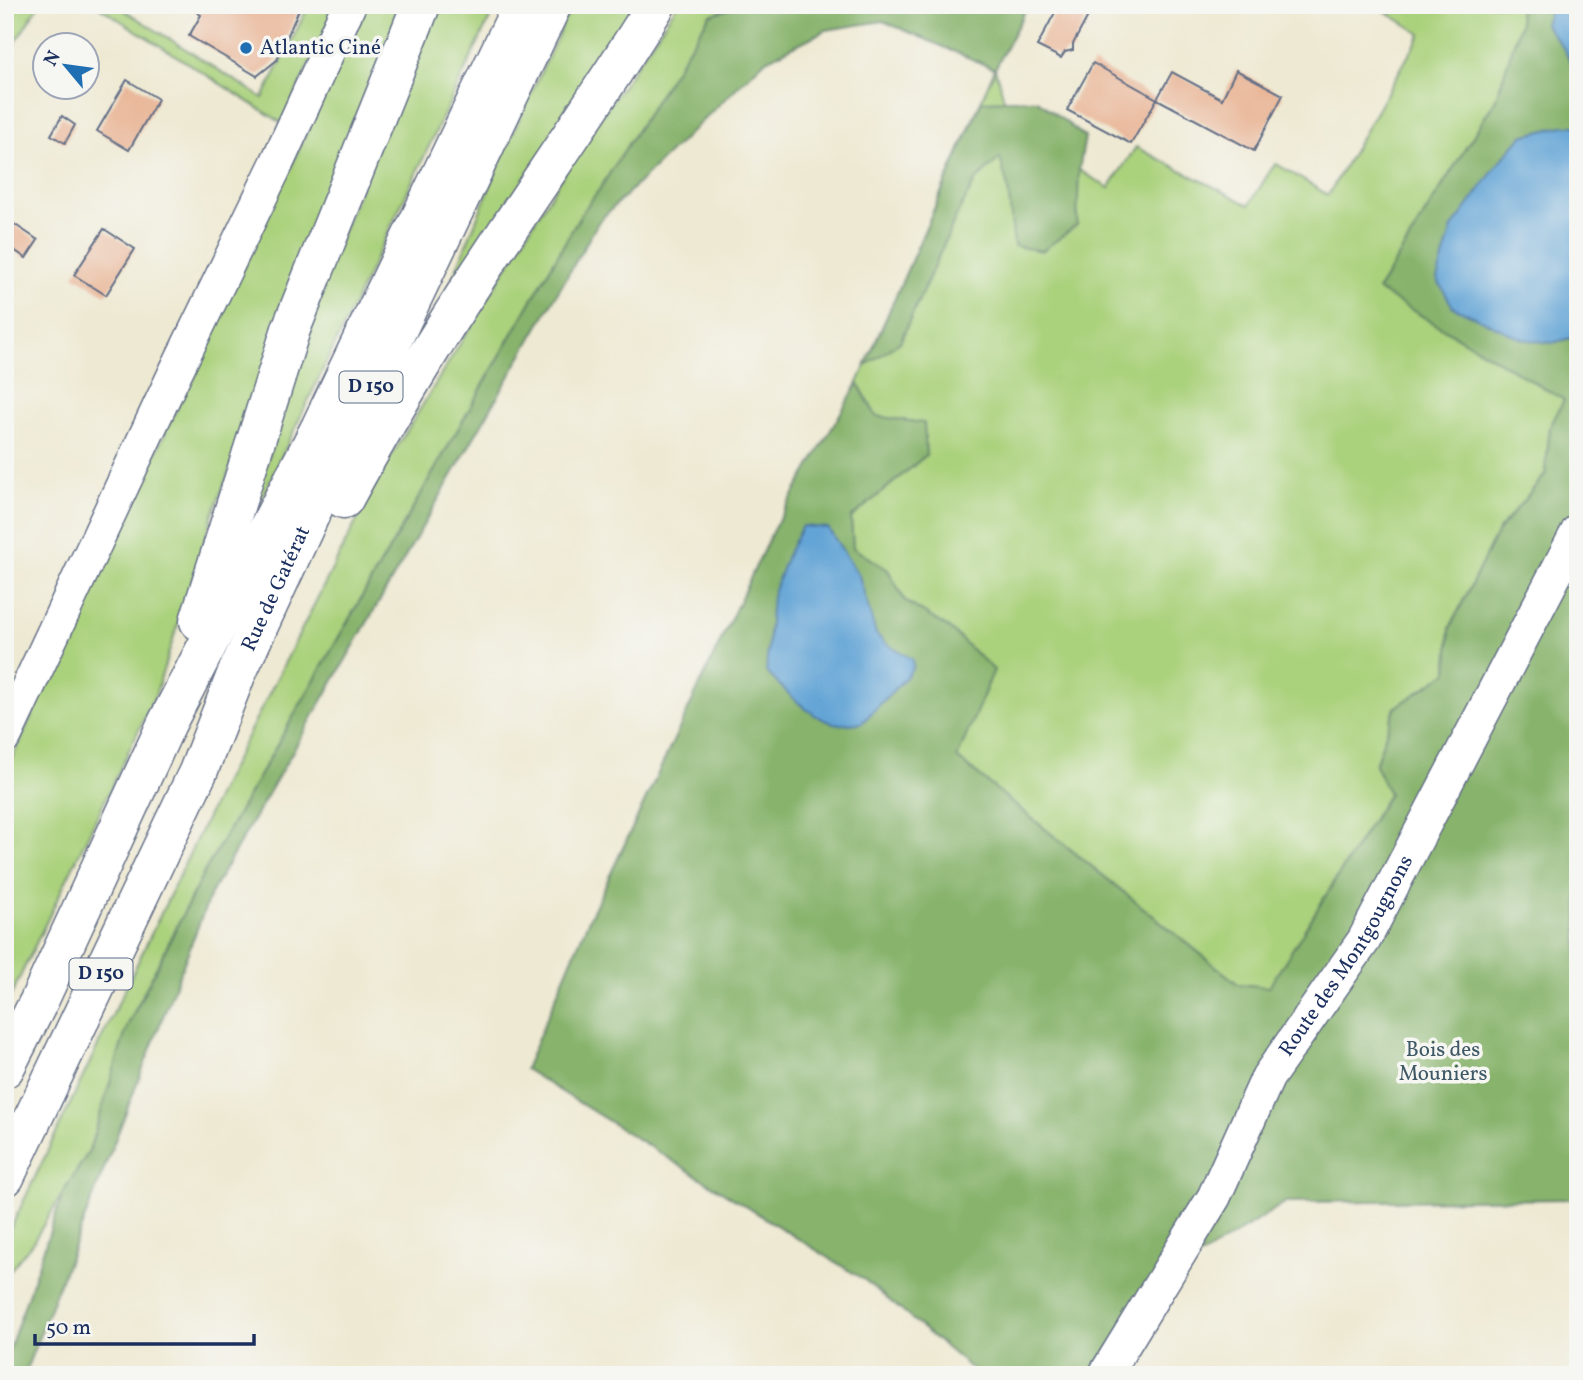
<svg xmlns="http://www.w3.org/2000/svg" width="1583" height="1380" font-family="Vollkorn,serif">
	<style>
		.green { fill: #aad17c; stroke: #62806d; stroke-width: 2 }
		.forest { fill: #87b36c; stroke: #517165; stroke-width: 2 }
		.water { fill: #63a4d6; stroke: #3f6a9a; stroke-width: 2 }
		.building { fill: #e9b697 }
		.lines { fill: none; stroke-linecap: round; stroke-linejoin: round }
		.minor-casing { stroke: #657087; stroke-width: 36 }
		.primary-casing { stroke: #657087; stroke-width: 41 }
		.minor { stroke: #fff; stroke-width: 33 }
		.primary { stroke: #fff; stroke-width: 38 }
		.poi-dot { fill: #1f6fb2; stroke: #f6f6f2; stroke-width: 2.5 }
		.labels { text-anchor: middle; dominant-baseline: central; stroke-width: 7; stroke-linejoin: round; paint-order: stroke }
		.shield { fill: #f6f6f2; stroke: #5d6b8a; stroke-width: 2 }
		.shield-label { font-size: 19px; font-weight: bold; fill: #1b2f5e }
		.poi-label { font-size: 21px; fill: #1b2f5e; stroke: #f6f6f2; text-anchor: start }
		.street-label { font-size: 21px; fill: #1b2f5e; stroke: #f6f6f2 }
		.park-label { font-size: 21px; fill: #3f5866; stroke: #f6f6f2 }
	</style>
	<rect width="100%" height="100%" fill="#f6f6f2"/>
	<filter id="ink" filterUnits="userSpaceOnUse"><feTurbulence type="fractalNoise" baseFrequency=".0143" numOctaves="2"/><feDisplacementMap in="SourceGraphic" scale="14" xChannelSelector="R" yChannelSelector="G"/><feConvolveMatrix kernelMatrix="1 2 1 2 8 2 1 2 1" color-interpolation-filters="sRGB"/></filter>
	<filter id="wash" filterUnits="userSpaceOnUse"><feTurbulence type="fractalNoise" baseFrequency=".00686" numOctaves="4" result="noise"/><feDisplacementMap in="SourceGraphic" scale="28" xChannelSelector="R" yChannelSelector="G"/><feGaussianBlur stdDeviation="1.57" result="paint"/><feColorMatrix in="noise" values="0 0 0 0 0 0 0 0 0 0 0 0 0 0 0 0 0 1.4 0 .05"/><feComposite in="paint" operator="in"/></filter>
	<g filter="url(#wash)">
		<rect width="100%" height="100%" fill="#eee9d2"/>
		<g class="green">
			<path d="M5 5H39L5 59Z"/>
			<path d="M96 5H116L263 98 309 5H337L282 123Z"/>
			<path d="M367 5H405L213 514 155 696 5 1008V773Z"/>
			<path d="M434 5H496L242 540 327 271Z"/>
			<path d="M572 5H643L437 316 505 150Z"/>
			<path d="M677 5H740L710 15 599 190 583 211 202 876 129 1022 89 1151 33 1242 5 1277V1240L222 786 381 473 571 162Z"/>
			<path d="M1375 5H1519L1520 24 1496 99 1378 290 1564 400 1550 427 1545 475 1498 531 1450 628 1448 672 1395 708 1375 765 1389 793 1269 988 1238 984 957 758 950 629 905 601 888 570 853 548 851 518 926 455 876 416 858 383 995 69 1014 131 1109 188 1136 147 1249 205 1275 163 1328 195 1421 34Z"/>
		</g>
		<g class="forest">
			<path d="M740 5H1028L995 69 883 21 826 30 764 61 599 221 211 893 24 1375H5V1362L63 1193 89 1151 127 1027 202 876 583 211 599 190 710 15Z"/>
			<path d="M1519 5H1552L1545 24 1564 49 1578 74V126H1563L1522 136 1498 164 1552 343 1578 336V1199L1286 1202 1161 1282 1089 1375H979L866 1281 525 1069 586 926 772 532 858 383 876 416 924 423 926 455 851 518 853 548 888 570 905 601 950 629 994 670 957 758 1238 984 1269 987 1389 794 1375 765 1395 708 1448 672 1450 628 1498 531 1545 475 1550 427 1564 400 1378 290 1496 99 1520 24Z"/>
			<path d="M1005 100H1037L1085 137 1079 170 1077 225 1042 251 1014 246 1008 188 1000 158 976 180 958 213 900 342 865 366 982 101Z"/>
		</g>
		<g class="water">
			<path d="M1552 5H1578V74L1564 49 1545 24Z"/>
			<path d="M1563 126H1578V336L1552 343 1522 339 1453 307 1437 279 1452 228 1498 164 1522 136Z"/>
			<path d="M802 526 828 528 859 576 876 634 885 643 912 659 913 667 907 676 862 723C855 723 847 725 839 724 811 721 786 690 766 672L772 596 788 553Z"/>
		</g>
		<g id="blocks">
			<g class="building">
				<path d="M186 5H301L277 60 257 76 189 36 201 15Z"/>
				<path d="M1059 5H1094L1073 44V50L1065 52 1061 58 1037 46Z"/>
				<path d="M1093 63 1157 99 1131 144 1067 110Z"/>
				<path d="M1236 70 1283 95 1254 151 1157 99 1172 72 1222 99Z"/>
				<path d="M127 80 158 99 129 150 97 131Z"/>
				<path d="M62 116 75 125 65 143 51 135Z"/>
				<path d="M5 218 38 240 26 258 5 244Z"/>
				<path d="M104 229 135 249 106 295 74 275Z"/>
			</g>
		</g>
	</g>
	<g filter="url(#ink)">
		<use href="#blocks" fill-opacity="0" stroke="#657087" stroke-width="2"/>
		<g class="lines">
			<g class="minor-casing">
				<g id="minor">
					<path d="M5 736 176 371 276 165 349 5"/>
					<path id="s1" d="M1105 1375 1214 1197 1268 1077 1364 940 1578 531"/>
				</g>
			</g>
			<g class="primary-casing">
				<g id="primary">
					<path d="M344 499C377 438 412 379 449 320 516 214 590 112 656 5"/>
					<path d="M199 621 291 329 421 5"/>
					<path d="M5 1068 39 1001 167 723 320 428 522 5"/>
					<path id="s2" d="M5 1177 198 772 236 675 342 446 552 5"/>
				</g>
			</g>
			<use href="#minor" class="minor"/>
			<use href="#primary" class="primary"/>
		</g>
	</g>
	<circle class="poi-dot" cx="246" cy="48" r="7"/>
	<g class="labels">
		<g class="shield">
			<rect x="339.5" y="371.5" width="63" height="31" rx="5"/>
			<rect x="69.5" y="958.5" width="63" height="31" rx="5"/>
		</g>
		<g class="shield-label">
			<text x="371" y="387">D 150</text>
			<text x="101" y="974">D 150</text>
		</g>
		<g class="poi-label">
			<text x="260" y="48">Atlantic Ciné</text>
		</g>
		<g class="street-label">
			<text stroke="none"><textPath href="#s2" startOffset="648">Rue de Gatérat</textPath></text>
			<text stroke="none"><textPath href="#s1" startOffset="485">Route des Montgougnons</textPath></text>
		</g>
		<g class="park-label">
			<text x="1443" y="1050">Bois des<tspan x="1443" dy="24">Mouniers</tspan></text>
		</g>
	</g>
	<rect width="1583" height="1380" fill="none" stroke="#f6f6f2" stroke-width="28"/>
	<g transform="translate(66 66) rotate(299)"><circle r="33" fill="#f6f6f2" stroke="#9ea6b7" stroke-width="2"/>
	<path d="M0-5L12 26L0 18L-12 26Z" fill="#1f6fb2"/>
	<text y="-10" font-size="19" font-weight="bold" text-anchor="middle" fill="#1b2f5e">N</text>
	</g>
	<path d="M35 1334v10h219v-10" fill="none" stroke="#1b2f5e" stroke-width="3.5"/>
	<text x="46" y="1334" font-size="21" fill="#1b2f5e" stroke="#f6f6f2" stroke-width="5" paint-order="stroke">50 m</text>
</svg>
